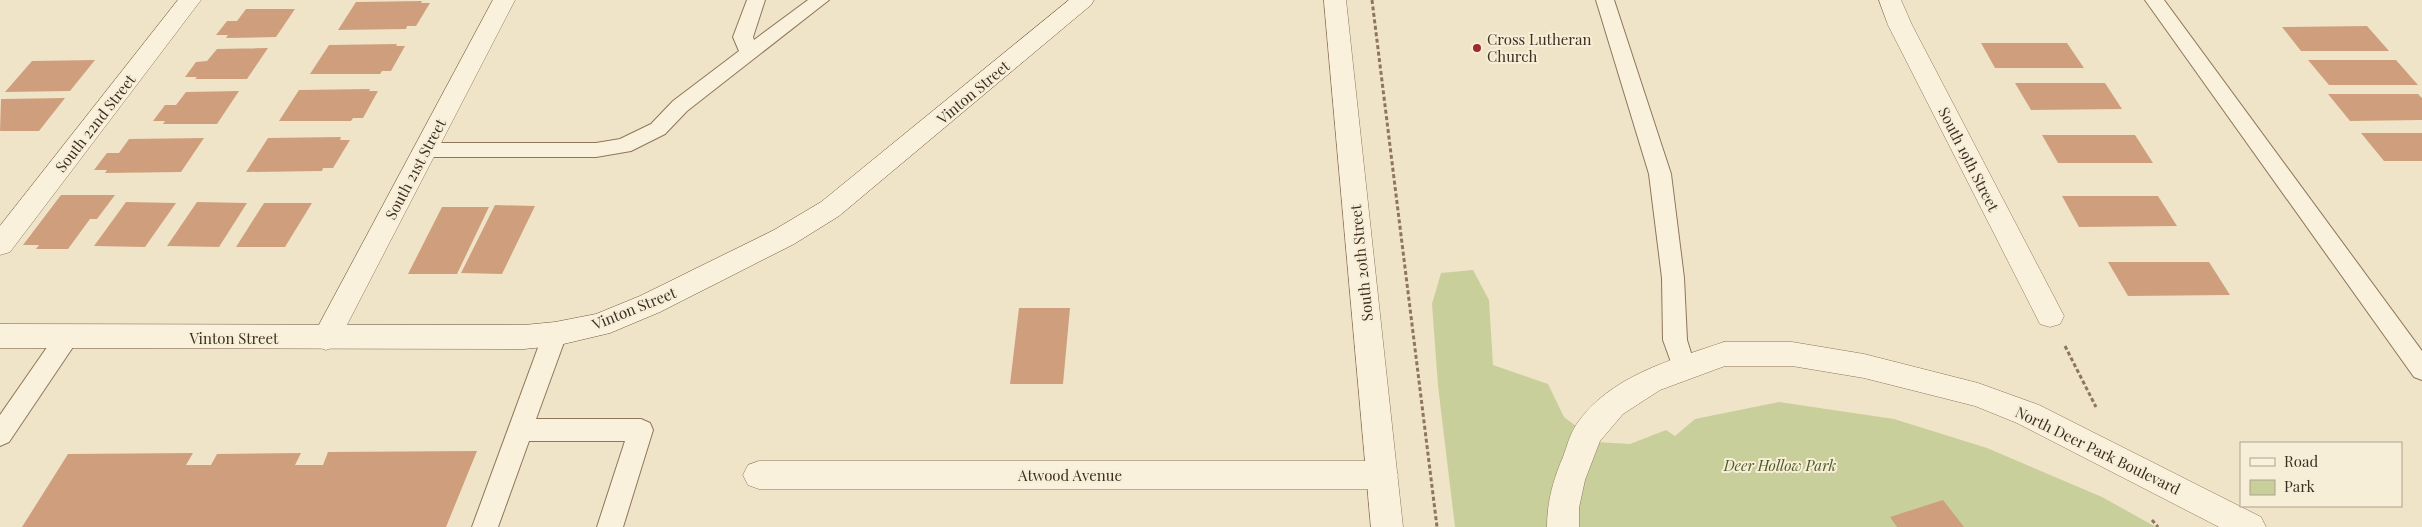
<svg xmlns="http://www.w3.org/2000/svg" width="2422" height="527" font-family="'Playfair Display',serif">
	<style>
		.green { fill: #c9cf9b }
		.building { fill: #cf9f7d }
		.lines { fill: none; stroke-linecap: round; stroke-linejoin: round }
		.service-casing { stroke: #8d765c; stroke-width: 2 }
		.minor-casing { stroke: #8d765c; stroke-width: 1 }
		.tertiary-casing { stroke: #8d765c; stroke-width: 1 }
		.secondary-casing { stroke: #6f573f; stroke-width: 1 }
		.path { stroke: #8d765c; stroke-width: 3; stroke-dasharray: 4 2.5; stroke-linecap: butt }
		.service { fill: #faf1dc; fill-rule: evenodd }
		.minor { fill: #faf1dc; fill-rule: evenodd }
		.tertiary { fill: #faf1dc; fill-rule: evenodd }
		.secondary { fill: #faf1dc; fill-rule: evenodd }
		.poi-dot { fill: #9e2a2b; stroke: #f7eed8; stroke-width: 2 }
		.labels { text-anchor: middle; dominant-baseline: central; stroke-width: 4; stroke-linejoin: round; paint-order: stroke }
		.poi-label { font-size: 15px; fill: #3d2e20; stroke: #f7eed8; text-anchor: start }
		.street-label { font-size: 15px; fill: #3d2e20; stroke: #f7eed8 }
		.park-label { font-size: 15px; font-style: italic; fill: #4d5a26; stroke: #f7eed8 }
	</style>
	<rect width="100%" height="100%" fill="#f0e4c8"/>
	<path class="green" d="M1473 270 1489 300 1493 365 1548 384 1564 417 1597 442 1630 444 1666 430 1675 436 1695 419 1779 402 1894 419 1987 448 2102 497 2156 527H1455L1438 386 1432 304 1441 273Z"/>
	<g class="building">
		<path d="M422 1 421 3H430L416 26H407L406 29 338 30 356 2Z"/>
		<path d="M246 9H295L276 37 226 38 228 35H216L227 21H237Z"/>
		<path d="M2367 26 2389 51H2301L2282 27Z"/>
		<path d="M1981 43H2067L2084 68H1995Z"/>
		<path d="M397 44 396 46H405L391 71H382L380 74H310L329 45Z"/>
		<path d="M268 48 247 79H195L197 77H185L196 62 207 61 217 49Z"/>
		<path d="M95 60 70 91 5 92 32 61Z"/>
		<path d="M2308 60H2396L2418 85H2329Z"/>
		<path d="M2015 83H2105L2122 109 2031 110Z"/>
		<path d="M370 89 369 91H378L363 118H353L351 121H279L299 90Z"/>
		<path d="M239 91 217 124H163L165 121H153L165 105H176L186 92Z"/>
		<path d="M2328 94H2418L2422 98V120L2350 121Z"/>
		<path d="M65 98 39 131H0L1 99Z"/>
		<path d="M2361 133H2422V161H2384Z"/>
		<path d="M2042 135H2135L2153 163H2058Z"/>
		<path d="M341 137 340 140H350L333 168H323L322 171 246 172 268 138Z"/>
		<path d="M204 138 181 172 105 173 107 170H94L107 153H119L129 139Z"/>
		<path d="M61 195H115L97 219H90L68 249H36L39 245H23Z"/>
		<path d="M2062 196H2158L2177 226 2079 227Z"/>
		<path d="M126 202 176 203 145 247 94 246Z"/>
		<path d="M197 202 247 203 219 247 167 246Z"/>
		<path d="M264 203H312L285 247H236Z"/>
		<path d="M495 205 535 206 502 274 461 273Z"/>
		<path d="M442 207H489L457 274H408Z"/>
		<path d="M2108 262H2209L2230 295 2128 296Z"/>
		<path d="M1019 308H1070L1063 384H1010Z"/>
		<path d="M477 451 446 527H22L68 454 193 453 186 465H211L217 454 301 453 295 465H323L328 452Z"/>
		<path d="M1943 500 1964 527H1897L1890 517Z"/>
	</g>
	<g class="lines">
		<g class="service-casing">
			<g id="service">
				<path d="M747 0H765L753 37 754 40 808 0H829L687 111 665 134 631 151 596 157H425L418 155 415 150 418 145 425 143H596L620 139 651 124 673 101 739 51 733 37Z"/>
				<path d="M1596 0H1614L1671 174 1684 278 1687 340 1696 369 1692 376 1684 379 1676 376 1663 340 1662 278 1649 174Z"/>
				<path d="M2145 0H2164L2422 351V380L2414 377Z"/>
				<path d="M555 325 563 327 567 334 536 419H641L650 423 653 430 623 527H597L625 441H529L498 527H472L543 334 547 327Z"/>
				<path d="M67 328 75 330 79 337 75 344 9 442 0 446V415L59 330Z"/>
			</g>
		</g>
		<g class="minor-casing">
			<g id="minor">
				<path d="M178 0H201L10 252 0 255V226Z"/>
				<path d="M493 0H515L336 346 326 350 316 346 312 338Z"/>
				<path d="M1879 0H1901L1912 25 2064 316 2060 324 2050 327 2040 324 1888 25Z"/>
				<path d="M1724 342H1792L1864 354 1978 383 2039 405 2261 517 2266 527H2219L2017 423 1975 406 1864 378 1792 366H1725L1660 390 1623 414 1600 441 1585 480 1579 508V527H1547C1547 502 1553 480 1563 457 1567 446 1570 434 1576 425 1609 376 1671 360 1724 342Z"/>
				<path d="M759 461H1382L1393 465 1398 475 1393 485 1382 489H759L748 485 743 475 748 465Z"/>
			</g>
		</g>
		<g class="tertiary-casing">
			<path id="tertiary" d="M1324 0H1346L1403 527H1371Z"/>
		</g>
		<g class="secondary-casing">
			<path id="secondary" d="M1069 0H1094L1091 5 839 216 794 244 660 312 610 333 555 346 524 349 0 348V324L524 325 555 322 596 314 640 296 774 230 821 202Z"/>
		</g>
		<g class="path">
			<path d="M1372 0 1437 527"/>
			<path d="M2065 346 2096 407"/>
			<path d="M2152 520 2158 527"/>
		</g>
		<use href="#service" class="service"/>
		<use href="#minor" class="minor"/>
		<use href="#tertiary" class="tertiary"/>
		<use href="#secondary" class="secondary"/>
	</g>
	<circle class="poi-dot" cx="1477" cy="48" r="5"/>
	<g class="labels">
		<g class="poi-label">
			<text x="1487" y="39">Cross Lutheran<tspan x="1487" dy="17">Church</tspan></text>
		</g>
		<g class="street-label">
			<text transform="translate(973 92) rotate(-40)">Vinton Street</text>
			<text transform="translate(95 123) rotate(-52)">South 22nd Street</text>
			<text transform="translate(1969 159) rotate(63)">South 19th Street</text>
			<text transform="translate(415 169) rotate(-62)">South 21st Street</text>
			<text transform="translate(1361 263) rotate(-96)">South 20th Street</text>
			<text transform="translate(634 308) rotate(-22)">Vinton Street</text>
			<text x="234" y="338">Vinton Street</text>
			<text transform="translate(2098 450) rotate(26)">North Deer Park Boulevard</text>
			<text x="1070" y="475">Atwood Avenue</text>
		</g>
		<g class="park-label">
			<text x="1780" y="465">Deer Hollow Park</text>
		</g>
	</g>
	<rect x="2240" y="442" width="162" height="65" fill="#f7eed8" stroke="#ada18e"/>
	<rect x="2250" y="458" width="25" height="8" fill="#faf1dc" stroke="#ada18e"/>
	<text x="2284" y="467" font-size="15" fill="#3d2e20">Road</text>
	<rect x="2250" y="480" width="25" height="15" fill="#c9cf9b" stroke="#ada18e"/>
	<text x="2284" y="492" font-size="15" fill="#3d2e20">Park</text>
</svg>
